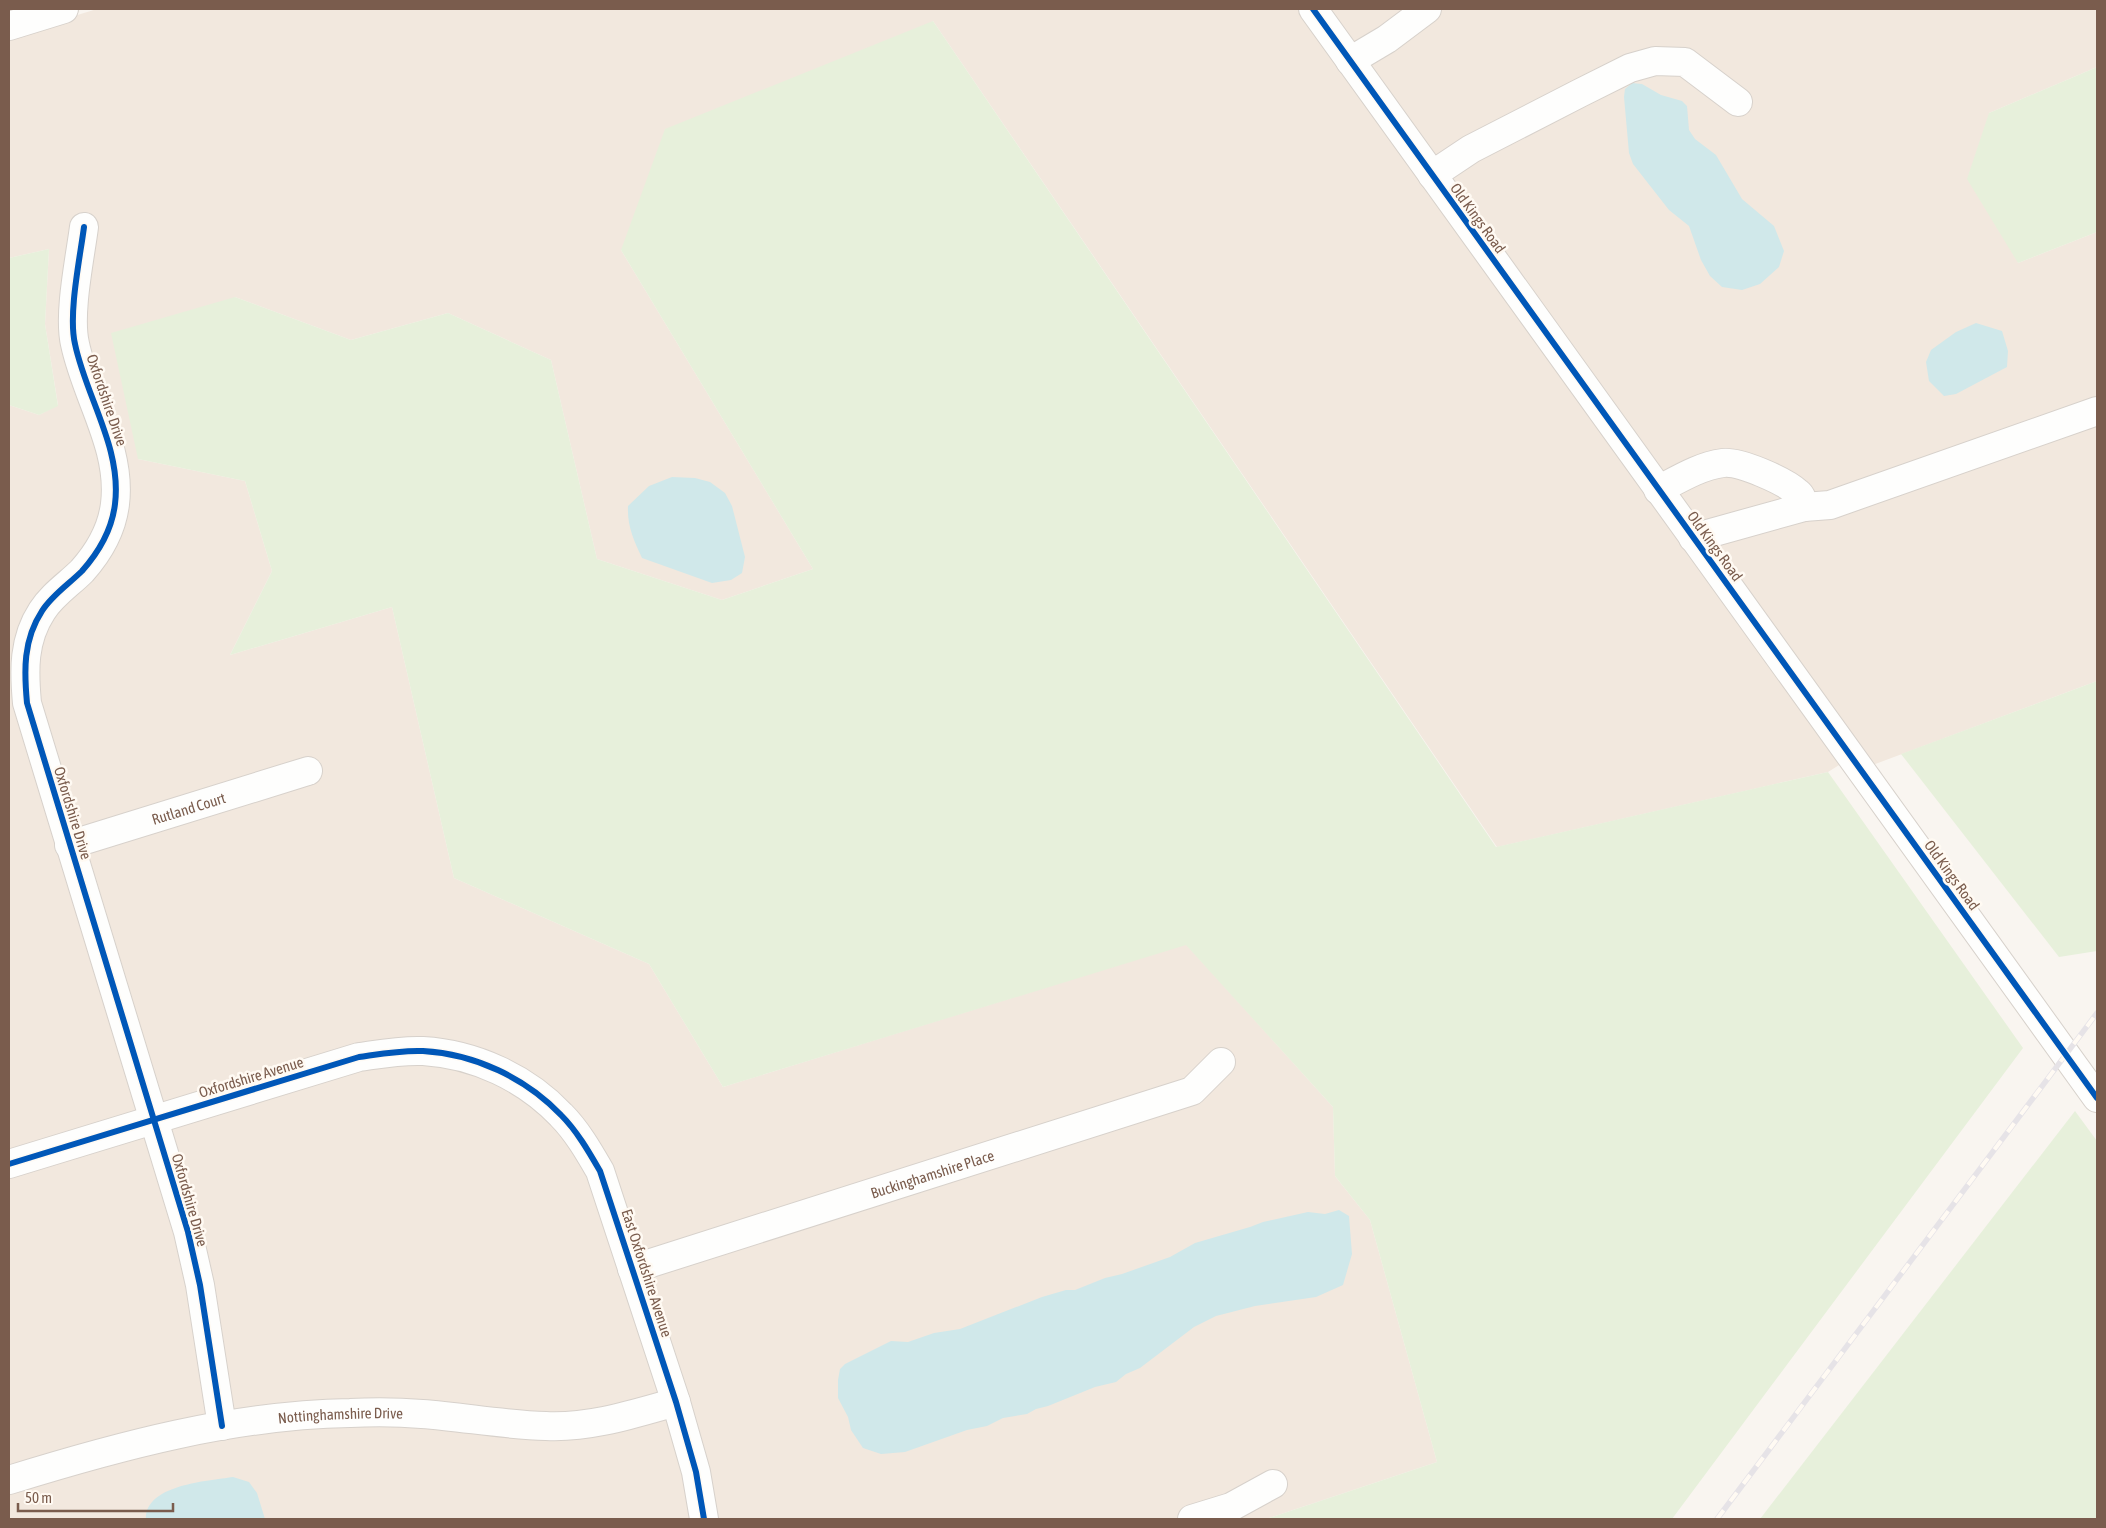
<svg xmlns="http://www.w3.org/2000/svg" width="2106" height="1528" font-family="'Asap Condensed',sans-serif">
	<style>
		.residential { fill: #f2e8de }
		.green { fill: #e7f0db }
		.water { fill: #d0e8ea }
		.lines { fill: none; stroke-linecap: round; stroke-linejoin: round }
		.minor-casing { stroke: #d7d1cb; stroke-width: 30 }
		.minor { stroke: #fefefd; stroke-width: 28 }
		.rail-casing { stroke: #e6e3e7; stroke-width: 5.5 }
		.rail { stroke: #fffaf3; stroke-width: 4; stroke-dasharray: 11; stroke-linecap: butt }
		.cycleway-casing { stroke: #fffaf3; stroke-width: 9 }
		.cycleway { stroke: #0057b8; stroke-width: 6 }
		.labels { text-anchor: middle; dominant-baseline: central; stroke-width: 5; stroke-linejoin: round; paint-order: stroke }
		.street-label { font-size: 15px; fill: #7a5c4d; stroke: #fffaf3 }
	</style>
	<rect width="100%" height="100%" fill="#f9f5f0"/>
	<g class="residential">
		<path d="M97 9H1300L1844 762 1828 772 1497 847 933 21 621 250 813 569 722 600 597 559 551 360 448 313 351 340 235 297 138 459 245 481 272 571 230 655 392 607 454 878 649 964 723 1087 1186 944 1333 1107 1335 1176 1370 1220 1437 1462 1266 1519H9V405L39 415 58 405 45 324 49 249 9 258V36Z"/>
		<path d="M1329 9H2097V67L1989 113 2018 263 2097 232V681L1870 766Z"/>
	</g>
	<g class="green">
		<path d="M933 21 1496 847 1828 772 2023 1048 1672 1519H1266L1437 1462 1370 1220 1335 1176 1333 1107 1186 945 723 1087 649 964 454 878 392 607 230 655 272 571 245 481 138 459 111 333 235 297 351 340 448 313 551 360 597 559 722 600 813 569 621 250 665 129Z"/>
		<path d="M2097 67V232L2018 263 1967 179 1989 113Z"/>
		<path d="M49 249 45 324 58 406 39 415 9 405V258Z"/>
		<path d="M2097 681V951L2059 957 1901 754Z"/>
		<path d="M2075 1111 2097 1141V1519H1760Z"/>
	</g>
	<g class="water">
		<path d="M1632 83 1642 84 1661 95 1682 101 1687 106 1689 130 1695 139 1716 155 1742 199 1774 226 1784 251 1779 267 1760 284 1742 290 1722 287 1710 276 1701 260 1689 226 1669 210 1633 164 1629 153 1624 97 1625 89Z"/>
		<path d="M1976 323 2002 331 2008 351 2007 367 1956 394 1944 396 1929 381 1926 362 1931 350 1956 332Z"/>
		<path d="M672 477 695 478 710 482 725 493 732 506 745 557 742 573 731 580 712 583 642 558C634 541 627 526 628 506L649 486Z"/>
		<path d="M1339 1210 1349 1216 1352 1254 1343 1285 1316 1297 1255 1306 1216 1316 1194 1327 1140 1368 1126 1374 1116 1382 1095 1387 1048 1406 1036 1409 1027 1414 1003 1418 987 1426 967 1430 905 1452 881 1454 863 1448 851 1430 848 1417 838 1398V1380L840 1369 845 1364 891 1341 908 1342 934 1333 960 1329 1042 1297 1066 1290H1075L1105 1278 1122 1274 1170 1257 1195 1243 1250 1227 1263 1222 1308 1212 1325 1214Z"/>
		<path d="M233 1477 249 1482 257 1493 265 1519H146C145 1485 207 1481 233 1477Z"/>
	</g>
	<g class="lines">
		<g class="minor-casing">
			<g id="minor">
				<path d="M1313 9 2097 1098"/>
				<path d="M9 26 64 9"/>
				<path d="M1350 61 1387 39 1427 9"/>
				<path d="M1432 175 1471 149 1580 93 1630 68 1655 61 1685 62 1738 102"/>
				<path d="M84 227C80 258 68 314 75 344 86 397 122 448 115 504 112 529 98 553 82 571 69 584 52 595 42 611 23 640 24 671 27 703L188 1232 200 1285 222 1426"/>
				<path d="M1658 490C1679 479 1700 466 1723 463 1740 461 1785 481 1798 493 1802 496 1803 502 1804 507L1693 538"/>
				<path d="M1804 507 1830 505 2097 411"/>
				<path id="s1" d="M69 845 308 771"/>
				<path d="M9 1164 359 1057C380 1054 401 1050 423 1051 475 1054 526 1078 561 1115 577 1131 589 1152 600 1171L676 1402 696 1472 704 1519"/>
				<path id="s2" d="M632 1269 1192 1091 1221 1062"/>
				<path id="s3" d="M9 1480C119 1446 233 1415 350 1413 373 1412 398 1412 422 1414 463 1417 505 1425 546 1426 591 1428 633 1414 676 1402"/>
				<path d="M1192 1519 1231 1507 1273 1484"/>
			</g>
		</g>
		<use href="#minor" class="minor"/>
		<g class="rail-casing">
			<path id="rail" d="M1717 1519 2097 1013"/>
		</g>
		<use href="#rail" class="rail"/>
		<g class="cycleway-casing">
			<g id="cycleway">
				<path d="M1313 9 2097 1098"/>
				<path d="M84 227C80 258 68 314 75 344 86 397 122 448 115 504 112 529 98 553 82 571 69 584 52 595 42 611 23 640 24 671 27 703L188 1232 200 1285 222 1426"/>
				<path d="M9 1164 359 1057C380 1054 401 1050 423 1051 475 1054 526 1078 561 1115 577 1131 589 1152 600 1171L676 1402 696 1472 704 1519"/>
			</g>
		</g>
		<use href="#cycleway" class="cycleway"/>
	</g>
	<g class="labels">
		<g class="street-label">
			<text transform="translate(1478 218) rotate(54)">Old Kings Road</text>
			<text transform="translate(107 400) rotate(71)">Oxfordshire Drive</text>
			<text transform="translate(1715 546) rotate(54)">Old Kings Road</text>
			<text stroke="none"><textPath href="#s1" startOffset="125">Rutland Court</textPath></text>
			<text transform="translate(73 813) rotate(73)">Oxfordshire Drive</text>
			<text transform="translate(1952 875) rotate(54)">Old Kings Road</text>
			<text transform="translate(251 1077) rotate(-17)">Oxfordshire Avenue</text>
			<text stroke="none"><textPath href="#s2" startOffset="315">Buckinghamshire Place</textPath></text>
			<text transform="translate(190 1200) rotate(74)">Oxfordshire Drive</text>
			<text transform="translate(647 1273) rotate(72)">East Oxfordshire Avenue</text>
			<text stroke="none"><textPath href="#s3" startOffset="339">Nottinghamshire Drive</textPath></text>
		</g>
	</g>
	<rect width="2106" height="1528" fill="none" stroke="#7a5c4d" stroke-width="20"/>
	<path d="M18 1503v8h155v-8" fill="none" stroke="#7a5c4d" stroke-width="2.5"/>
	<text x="25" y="1503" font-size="15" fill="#7a5c4d" stroke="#fffaf3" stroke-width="4" paint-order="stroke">50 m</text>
</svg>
